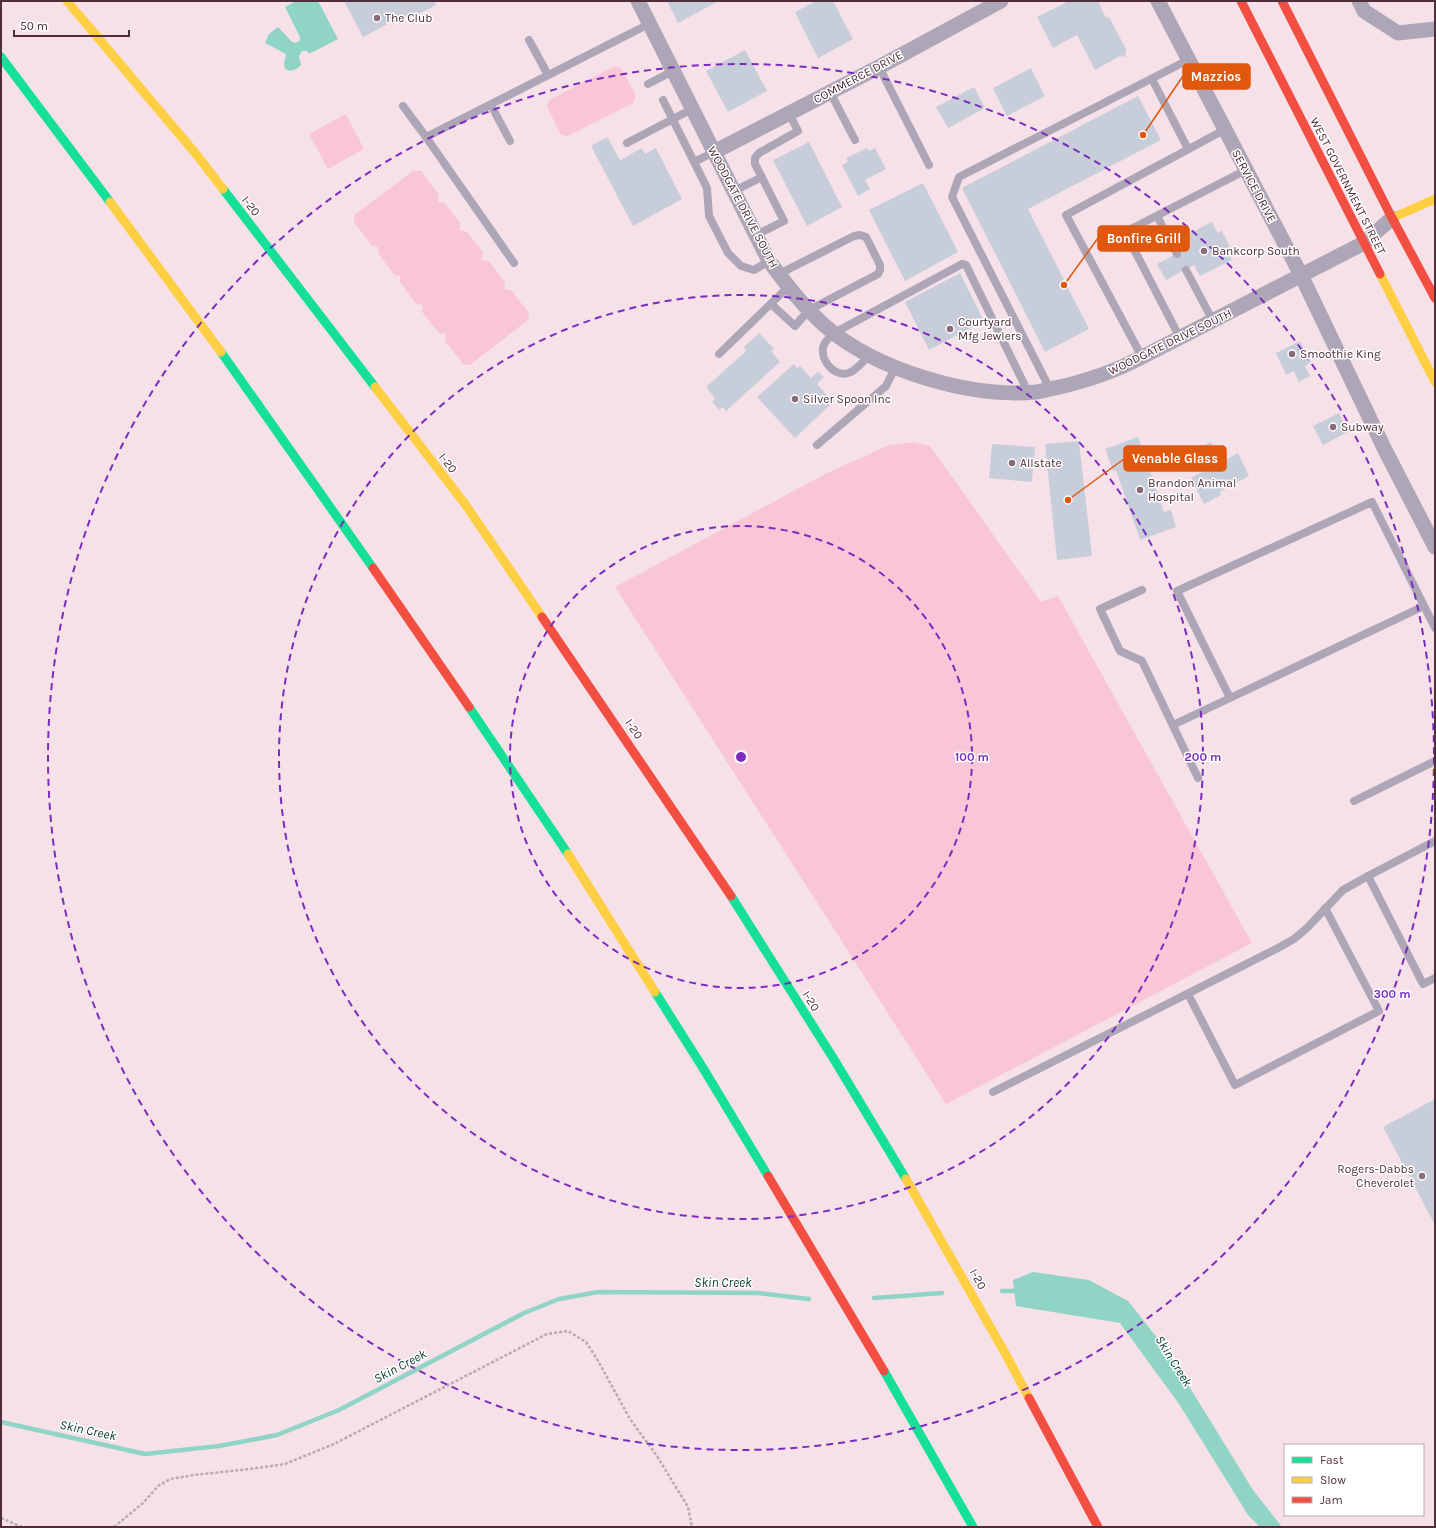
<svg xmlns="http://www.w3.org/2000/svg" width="1436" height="1528" font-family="Karla,sans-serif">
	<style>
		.green { fill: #f9c6d8 }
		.water { fill: #90d4c5 }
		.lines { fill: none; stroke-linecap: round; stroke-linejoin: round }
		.stream { stroke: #90d4c5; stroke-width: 4.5 }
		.building { fill: #c7ceda }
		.path { stroke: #b5aab5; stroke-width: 2.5; stroke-dasharray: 3 2; stroke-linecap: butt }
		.lane { stroke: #ada6b6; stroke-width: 8 }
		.street { stroke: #ada6b6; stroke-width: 15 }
		.fast { stroke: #16e098; stroke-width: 9 }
		.slow { stroke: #ffcf43; stroke-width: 9 }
		.jam { stroke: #f24e42; stroke-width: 9 }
		.ring { fill: none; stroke: #7b2cbf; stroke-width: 2; stroke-dasharray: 7 5 }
		.poi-dot { fill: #896c77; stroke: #fff; stroke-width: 1.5 }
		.labels { text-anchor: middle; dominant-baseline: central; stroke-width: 3; stroke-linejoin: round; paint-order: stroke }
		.poi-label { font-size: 12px; fill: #4f2d3a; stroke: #fff; text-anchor: start }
		.street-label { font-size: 12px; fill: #4f2d3a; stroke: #fff }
		.water-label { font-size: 13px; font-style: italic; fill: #073a30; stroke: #fff }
		.centre { fill: #7b2cbf; stroke: #fff; stroke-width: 2 }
		.ring-label { font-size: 12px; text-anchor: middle; font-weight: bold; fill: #7b2cbf; stroke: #fff; stroke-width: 3; stroke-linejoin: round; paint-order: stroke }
		.leader { fill: none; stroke: #e0570e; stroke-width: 1.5 }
		.callout-dot { fill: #e0570e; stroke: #fff; stroke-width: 1.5 }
		.callout { fill: #e0570e; stroke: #e0570e; stroke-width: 1.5 }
		.callout-label { font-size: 13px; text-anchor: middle; font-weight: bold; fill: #fff }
	</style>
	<rect width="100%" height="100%" fill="#f6e1e8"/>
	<g class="green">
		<path d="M615 66 621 68 636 96 633 103 568 136 561 135 547 107 549 100Z"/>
		<path d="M346 114 364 149 328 169 309 134Z"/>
		<path d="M413 171H421L439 195 438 202 445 203 460 223V230L467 232 483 252 482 260 489 261 505 282 504 289 511 290 529 313 528 320 470 365H464L445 341 446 334 439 333 422 312 423 305 416 304 400 282V276L394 275 378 253V247L372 246 354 222V215Z"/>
		<path d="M914 442 930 446 1041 602 1058 596 1252 943 946 1104 615 587 825 474 889 445Z"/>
	</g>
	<g class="water">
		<path d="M296 1H318L338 39 309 54 307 51H302L299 56 301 65C297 70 285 75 284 64 284 60 286 58 286 54L265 43 269 34 278 27 292 42 296 43 300 40V37L285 7Z"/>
		<path d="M1033 1272 1089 1280 1128 1301 1166 1349 1253 1490 1282 1527H1260L1248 1515 1179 1404 1120 1323 1016 1306 1013 1280Z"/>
	</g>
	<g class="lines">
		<g class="stream">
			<path d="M1002 1291H1019"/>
			<path d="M874 1298 942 1293"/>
			<path d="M1 1422 145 1454 219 1446 277 1435 339 1410 524 1313 559 1299 598 1292 758 1293 809 1299"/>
		</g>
	</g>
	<g class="building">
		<path d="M344 1H434L436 5 407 20 405 15 363 37Z"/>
		<path d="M667 1H716L717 2 678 23Z"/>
		<path d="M816 1H833L853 39 818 58 795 12Z"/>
		<path d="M1069 1H1098L1106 18 1109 17 1126 49V53L1124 57 1120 56 1095 70 1077 35 1053 48 1037 17Z"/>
		<path d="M745 50 767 91 728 112 706 71Z"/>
		<path d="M1031 68 1045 96 1007 116 993 88Z"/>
		<path d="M974 87 985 108 948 128 936 107Z"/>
		<path d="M1138 96 1161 140 1028 209 1089 329 1045 352 962 188Z"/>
		<path d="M607 137 620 160 642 148 645 154 656 148 682 199 633 226 591 146Z"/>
		<path d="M809 142 842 207 807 226 773 160Z"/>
		<path d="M867 148 869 151 875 148 886 169 865 180 870 189 858 196 842 165 848 162 846 158Z"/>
		<path d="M923 183 958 252 905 281 869 210Z"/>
		<path d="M1212 222 1218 233 1222 231 1230 247 1226 249 1232 260 1200 276 1194 265 1166 280 1157 264 1186 249 1180 238Z"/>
		<path d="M960 273 984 321 929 350 905 302Z"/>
		<path d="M759 333 774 349 771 351 780 362 726 411 723 407 719 410 712 402 715 398 706 387 746 351 744 347Z"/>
		<path d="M1300 341 1311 362 1305 366 1310 376 1299 382 1294 371 1286 375 1276 353Z"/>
		<path d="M794 364 797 368 800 366 811 378 818 372 824 377 817 384 833 402 795 438 757 397Z"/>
		<path d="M1339 413 1348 432 1323 445 1313 426Z"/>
		<path d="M1138 437 1164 512 1171 510 1176 527 1140 540 1116 470 1113 471 1105 449Z"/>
		<path d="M1079 441 1092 556 1057 560 1045 444Z"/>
		<path d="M1211 442 1222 462 1238 453 1249 476 1219 492 1221 495 1204 504 1191 478 1207 469 1197 449Z"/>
		<path d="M992 444 1035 447 1032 482 989 478Z"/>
		<path d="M1435 1099V1225L1383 1127Z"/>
	</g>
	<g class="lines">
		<g class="path">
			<path d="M1 1518 22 1527"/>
			<path d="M114 1527 143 1503 158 1486 170 1479 194 1475 250 1469 285 1464 334 1444 547 1334 568 1331 586 1342 597 1359 630 1419 657 1456 688 1507 692 1527"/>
		</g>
		<g class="lane">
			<path d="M529 40 548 75"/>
			<path d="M879 67 929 165"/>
			<path d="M1152 79 1188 149"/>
			<path d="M648 84 673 71"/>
			<path d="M830 92 855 140"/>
			<path d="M663 100 707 188 709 216 728 253 741 266 754 270 769 261"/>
			<path d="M491 105 510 141"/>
			<path d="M403 106 426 137"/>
			<path d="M627 143 692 109"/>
			<path d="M694 162 714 152"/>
			<path d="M734 191 762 177"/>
			<path d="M1157 216 1177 254"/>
			<path d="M756 235 784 221 755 164V158L759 153 798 131 789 113"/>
			<path d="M514 263 426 137 649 24"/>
			<path d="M1186 270 1213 321"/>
			<path d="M771 304 795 326 809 310 878 274 880 270V265L866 237 860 235 854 236 779 274"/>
			<path d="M1180 338 1125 232 1246 170"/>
			<path d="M719 354 788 287"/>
			<path d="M869 355C864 361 858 368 851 372 836 379 821 362 823 348 824 341 830 337 834 333L962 264 966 265 1028 392"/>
			<path d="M1142 357 1066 215 1224 130"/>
			<path d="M1050 389 952 197 959 177 1188 60"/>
			<path d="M817 445 886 386 895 368"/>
			<path d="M1142 590 1100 609 1120 651 1142 661 1198 778"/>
			<path d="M1424 606 1230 698 1177 591 1372 502 1435 628"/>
			<path d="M1173 725 1230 698"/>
			<path d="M1354 801 1435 761"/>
			<path d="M1435 841 1368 876 1423 984 1435 978"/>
			<path d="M1188 994 1235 1085 1379 1011 1325 908"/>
			<path d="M993 1092 1278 948 1294 939 1307 928 1343 890 1368 876"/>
		</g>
		<g class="street">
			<path d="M638 1 769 261C787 285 802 305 824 325 875 370 969 398 1036 392 1044 391 1052 388 1060 387 1089 380 1116 371 1142 357L1364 243 1392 218"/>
			<path d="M1158 1 1301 275 1384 448 1435 547"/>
			<path d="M1359 1 1364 11 1398 33 1435 29"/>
			<path d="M714 152 879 67 1001 1"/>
		</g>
		<g class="fast">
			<path d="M1 57 110 202"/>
			<path d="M223 189 375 387"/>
			<path d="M221 352 373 568"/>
			<path d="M469 707 568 854"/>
			<path d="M731 896 835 1061 906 1179"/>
			<path d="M655 992 703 1068 768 1176"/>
			<path d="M884 1371 973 1527"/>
		</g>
		<g class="slow">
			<path d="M67 1 196 154 223 189"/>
			<path d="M110 202 221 352"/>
			<path d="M1392 218 1435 199"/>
			<path d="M1380 274 1435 382"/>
			<path d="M375 387 465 504 542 617"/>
			<path d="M568 854 655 992"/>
			<path d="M906 1179 1005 1353 1029 1398"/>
		</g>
		<g class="jam">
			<path d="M1241 1 1380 274"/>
			<path d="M1282 1 1392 218 1435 298"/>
			<path d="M373 568 469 707"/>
			<path d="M542 617 731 896"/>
			<path d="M768 1176 884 1371"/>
			<path d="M1029 1398 1098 1527"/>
		</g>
	</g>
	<g class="ring">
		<circle cx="741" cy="757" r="231"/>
		<circle cx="741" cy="757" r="462"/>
		<circle cx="741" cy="757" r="693"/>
	</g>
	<g class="poi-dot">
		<circle cx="377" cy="18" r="4"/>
		<circle cx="1204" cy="251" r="4"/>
		<circle cx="950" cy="329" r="4"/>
		<circle cx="1292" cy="354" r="4"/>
		<circle cx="795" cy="399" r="4"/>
		<circle cx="1333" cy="427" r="4"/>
		<circle cx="1012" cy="463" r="4"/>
		<circle cx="1140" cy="490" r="4"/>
		<circle cx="1422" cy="1176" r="4"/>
	</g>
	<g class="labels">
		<g class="poi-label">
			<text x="385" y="18">The Club</text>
			<text x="1212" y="251">Bankcorp South</text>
			<text x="958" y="322">Courtyard<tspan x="958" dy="14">Mfg Jewlers</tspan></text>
			<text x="1300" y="354">Smoothie King</text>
			<text x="803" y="399">Silver Spoon Inc</text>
			<text x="1341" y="427">Subway</text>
			<text x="1020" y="463">Allstate</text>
			<text x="1148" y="483">Brandon Animal<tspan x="1148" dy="14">Hospital</tspan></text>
			<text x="1414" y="1169" text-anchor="end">Rogers-Dabbs<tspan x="1414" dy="14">Cheverolet</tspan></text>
		</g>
		<g class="street-label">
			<text transform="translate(858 77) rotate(-28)">COMMERCE DRIVE</text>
			<text transform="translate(1254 186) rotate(62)">SERVICE DRIVE</text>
			<text transform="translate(1348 186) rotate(63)">WEST GOVERNMENT STREET</text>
			<text transform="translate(251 206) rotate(52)">I-20</text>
			<text transform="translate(743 207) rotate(62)">WOODGATE DRIVE SOUTH</text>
			<text transform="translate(1170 342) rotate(-26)">WOODGATE DRIVE SOUTH</text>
			<text transform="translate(448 463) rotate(52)">I-20</text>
			<text transform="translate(634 729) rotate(56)">I-20</text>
			<text transform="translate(811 1001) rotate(58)">I-20</text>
			<text transform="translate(978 1279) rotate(61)">I-20</text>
		</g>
		<g class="water-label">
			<text x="723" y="1282">Skin Creek</text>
			<text transform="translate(1174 1361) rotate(58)">Skin Creek</text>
			<text transform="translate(400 1366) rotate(-28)">Skin Creek</text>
			<text transform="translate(88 1430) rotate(12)">Skin Creek</text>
		</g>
	</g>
	<circle cx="741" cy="757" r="6" class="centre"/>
	<g class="ring-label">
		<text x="972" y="761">100 m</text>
		<text x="1203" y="761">200 m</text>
		<text x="1392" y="998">300 m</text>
	</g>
	<path class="leader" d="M1143 135L1183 76M1064 285L1098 238M1068 500L1124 459"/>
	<g class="callout-dot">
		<circle cx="1143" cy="135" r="4"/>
		<circle cx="1064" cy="285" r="4"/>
		<circle cx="1068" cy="500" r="4"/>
	</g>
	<g class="callout">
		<rect x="1183" y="64" width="67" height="25" rx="4"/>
		<rect x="1098" y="226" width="91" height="25" rx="4"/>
		<rect x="1124" y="446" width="102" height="25" rx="4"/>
	</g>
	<g class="callout-label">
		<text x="1216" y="81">Mazzios</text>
		<text x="1144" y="243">Bonfire Grill</text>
		<text x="1175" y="463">Venable Glass</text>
	</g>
	<rect width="1436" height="1528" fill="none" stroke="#4f2d3a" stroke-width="4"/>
	<rect x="1284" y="1444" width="140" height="72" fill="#ffffff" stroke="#b9abb0"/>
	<rect x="1292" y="1457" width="20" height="6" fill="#16e098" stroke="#b9abb0"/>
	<text x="1320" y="1464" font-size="12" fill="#4f2d3a">Fast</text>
	<rect x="1292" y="1477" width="20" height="6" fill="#ffcf43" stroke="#b9abb0"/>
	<text x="1320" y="1484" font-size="12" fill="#4f2d3a">Slow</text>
	<rect x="1292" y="1497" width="20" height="6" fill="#f24e42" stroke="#b9abb0"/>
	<text x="1320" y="1504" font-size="12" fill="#4f2d3a">Jam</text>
	<path d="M14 30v6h115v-6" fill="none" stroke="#4f2d3a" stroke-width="2"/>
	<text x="20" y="30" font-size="12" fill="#4f2d3a" stroke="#ffffff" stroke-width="3" paint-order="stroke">50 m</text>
</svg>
